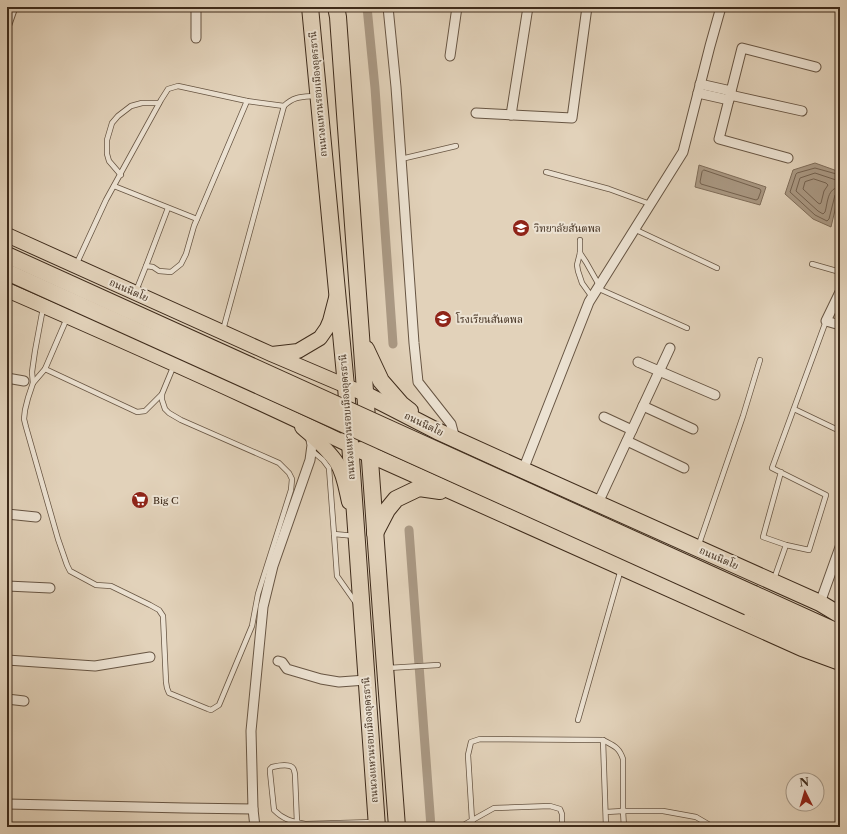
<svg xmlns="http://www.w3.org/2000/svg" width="847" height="834" font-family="'Libre Caslon Text','Noto Serif Thai',serif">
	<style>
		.water { fill: #aa9984; stroke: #7f6d5a }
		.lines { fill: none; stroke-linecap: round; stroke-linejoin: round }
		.shore { stroke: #746250; stroke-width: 1 }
		.canal { stroke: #aa9984; stroke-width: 9 }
		.lane-casing { stroke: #675543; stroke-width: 6 }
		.street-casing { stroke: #675543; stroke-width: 11 }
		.primary-casing { stroke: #3e2b1b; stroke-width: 16 }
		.highway-casing { stroke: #3e2b1b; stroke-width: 18 }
		.lane { stroke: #ece2d2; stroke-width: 4.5 }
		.street { stroke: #ece2d2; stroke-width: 9 }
		.primary { stroke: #e2d2ba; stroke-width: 14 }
		.highway { stroke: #e2d2ba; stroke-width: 16 }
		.highway-bridge-casing { stroke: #3e2b1b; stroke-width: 18; stroke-linecap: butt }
		.highway-bridge { stroke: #e2d2ba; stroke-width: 16 }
		.labels { text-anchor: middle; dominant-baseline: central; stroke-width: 4; stroke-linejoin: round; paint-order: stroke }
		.street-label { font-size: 10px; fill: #3e2b1b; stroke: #ece2d2 }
		.poi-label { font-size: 10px; fill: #3e2b1b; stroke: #ece2d2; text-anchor: start }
	</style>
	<rect width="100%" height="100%" fill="#e2d2ba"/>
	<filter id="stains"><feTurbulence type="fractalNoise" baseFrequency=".005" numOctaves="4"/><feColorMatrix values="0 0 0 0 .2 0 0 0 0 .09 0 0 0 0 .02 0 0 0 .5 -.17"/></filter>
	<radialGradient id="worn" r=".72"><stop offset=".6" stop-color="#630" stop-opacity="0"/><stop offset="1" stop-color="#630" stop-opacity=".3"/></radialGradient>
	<g class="water">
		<path d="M815 163 840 172V189L831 227 813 219 785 194 793 170Z"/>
		<path d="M699 165 766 187 760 205 695 187Z"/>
	</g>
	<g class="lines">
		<g class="shore">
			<path d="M704 170 760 189 761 191 758 199 756 200 701 184 700 182 702 172Z"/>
			<path d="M840 175 815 168 797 173 796 174 790 192 815 215 827 221 829 219 835 195 837 193 840 192"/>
			<path d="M814 179 826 183 828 185 824 191 821 203 820 204 818 203 803 189 805 182Z"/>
			<path d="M840 180H836L815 173 800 178 796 191 818 211 823 214 825 212C828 202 827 188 840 187"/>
		</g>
		<g class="canal">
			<path d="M367 7 375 88 393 344"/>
			<path d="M409 530 431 827"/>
		</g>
		<g class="lane-casing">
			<g id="lane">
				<path d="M401 159 456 146"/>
				<path d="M546 172 609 189 650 204"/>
				<path d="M121 175 109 161 107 154V140L112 123 118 116 131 106 142 103H159"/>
				<path d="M114 186 197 219"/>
				<path d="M634 229 717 268"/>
				<path d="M580 240V253L577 265 578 271 582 283 592 297"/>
				<path d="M580 253 586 262 599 285"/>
				<path d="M812 264 840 272"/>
				<path d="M76 265 106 200 161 100 168 89 178 86 247 101 284 106"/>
				<path d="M146 266 168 208"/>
				<path d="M597 288 687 328"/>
				<path d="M136 291 146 266 153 267 159 271 171 272 181 264 186 254 194 226 247 101"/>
				<path d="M43 308 35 351 32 372 33 383 28 398 25 410 24 419 26 427 58 539 67 565 70 571 96 585 111 586 150 605 159 610 163 616 166 682 167 688 169 693 208 709 211 710 219 705 252 626 258 594 291 490 292 479 289 473 279 463 181 420 169 413 165 409 162 400V394L174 365"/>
				<path d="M223 330 284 106C294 96 302 97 316 96"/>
				<path d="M45 369 137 412 145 411 162 394"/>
				<path d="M33 383 45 369 67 318"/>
				<path d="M794 409 840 431"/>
				<path d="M311 450 323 460 329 468 334 534 355 536"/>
				<path d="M781 472 763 537 786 545 809 550 826 495 772 468 826 321"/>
				<path d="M334 534 337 576 356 603"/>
				<path d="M698 547 743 416 760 360"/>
				<path d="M774 579 786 545"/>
				<path d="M388 668 438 665"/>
				<path d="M578 720 621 569"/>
				<path d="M603 740 606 827"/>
				<path d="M606 812 623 811 624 827"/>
				<path d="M297 823 295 775C295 774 294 769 293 768 289 763 277 766 272 767L270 769V772L274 810C284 820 291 821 305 824L375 822"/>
				<path d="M460 827 494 808 550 806 560 809 562 814V827"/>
				<path d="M474 827 472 820 468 755 471 742 480 739 603 740C614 746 619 747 623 759V811H663L696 817 708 824 710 827"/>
			</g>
		</g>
		<g class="street-casing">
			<g id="street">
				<path d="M196 7V38"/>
				<path d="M388 7 396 87 414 343 418 382 451 424 455 439"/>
				<path d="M7 24 13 7"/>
				<path d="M450 56 457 7"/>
				<path d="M700 84 731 91"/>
				<path d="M698 93 729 100"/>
				<path d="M730 95 802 111"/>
				<path d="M476 113 572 118 587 7"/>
				<path d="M511 115 528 7"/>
				<path d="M788 158 719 139 742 48 816 67"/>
				<path d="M840 292 826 321 840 325"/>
				<path d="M638 362 715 395"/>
				<path d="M7 378 24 381"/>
				<path d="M643 406 693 429"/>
				<path d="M604 417 632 430"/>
				<path d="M627 441 684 468"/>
				<path d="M523 470 589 302 683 152 710 46 721 7"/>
				<path d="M598 503 670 348"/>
				<path d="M7 514 36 517"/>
				<path d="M7 586 50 588"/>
				<path d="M820 603 840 547"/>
				<path d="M7 660 95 666 150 657"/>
				<path d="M278 661 282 662 287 669 321 679 339 682 366 680"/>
				<path d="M7 699 24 701"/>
				<path d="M7 804 184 808 253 809 251 731 263 607 273 566 310 460 312 445 310 435"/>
				<path d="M253 809 255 827"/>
			</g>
		</g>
		<g class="primary-casing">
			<g id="primary">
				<path d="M7 235 271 354 365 394"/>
				<path d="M7 290C122 340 236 391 349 445"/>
				<path d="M272 354 298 351 320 338 327 328 330 321 336 298"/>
				<path d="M302 427C314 438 328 449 337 463 344 474 346 489 349 502"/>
			</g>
		</g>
		<g class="highway-casing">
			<g id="highway">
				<path d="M310 7 346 386 377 827"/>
				<path d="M336 7 338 17C356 287 377 557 397 827"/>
				<path d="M366 349 381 381 401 404 410 411"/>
				<path d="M365 394 437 431 523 470 820 603 840 615"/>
				<path d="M360 450 802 648 840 662"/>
				<path d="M375 533 387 510 396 499 419 488 440 491"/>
				<path d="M754 594 840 633"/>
				<path d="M748 607 840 649"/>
			</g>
		</g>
		<use href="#lane" class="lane"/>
		<use href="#street" class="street"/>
		<use href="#primary" class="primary"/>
		<use href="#highway" class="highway"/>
		<g class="highway-bridge-casing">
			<g id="highway-bridge">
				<path d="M7 255 754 594"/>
				<path d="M7 272 748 607"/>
			</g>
		</g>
		<use href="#highway-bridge" class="highway-bridge"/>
	</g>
	<defs>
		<g id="university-disc" transform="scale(0.9)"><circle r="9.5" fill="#8f2418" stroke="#ece2d2"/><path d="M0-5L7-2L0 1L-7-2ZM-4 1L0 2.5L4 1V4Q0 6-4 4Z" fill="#fff"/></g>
		<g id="school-disc" transform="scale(0.9)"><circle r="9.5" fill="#8f2418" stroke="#ece2d2"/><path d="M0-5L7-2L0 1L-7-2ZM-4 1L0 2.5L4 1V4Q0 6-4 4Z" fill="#fff"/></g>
		<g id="supermarket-disc" transform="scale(0.9)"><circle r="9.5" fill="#8f2418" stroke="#ece2d2"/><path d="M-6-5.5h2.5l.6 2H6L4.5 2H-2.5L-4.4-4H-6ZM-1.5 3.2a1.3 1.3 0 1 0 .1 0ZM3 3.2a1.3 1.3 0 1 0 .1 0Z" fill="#fff"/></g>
	</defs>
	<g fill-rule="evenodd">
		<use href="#university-disc" x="521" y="228"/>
		<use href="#school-disc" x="443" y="319"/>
		<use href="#supermarket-disc" x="140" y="500"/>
	</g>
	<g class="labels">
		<g class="street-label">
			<text transform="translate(318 94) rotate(-95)">ถนนวงแหวนรอบเมืองอุดรธานี</text>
			<text transform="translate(129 290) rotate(24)">ถนนนิตโย</text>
			<text transform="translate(347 417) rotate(-94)">ถนนวงแหวนรอบเมืองอุดรธานี</text>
			<text transform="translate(424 424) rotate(26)">ถนนนิตโย</text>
			<text transform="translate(719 558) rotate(24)">ถนนนิตโย</text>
			<text transform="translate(370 740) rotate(-94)">ถนนวงแหวนรอบเมืองอุดรธานี</text>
		</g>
		<g class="poi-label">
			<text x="534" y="228">วิทยาลัยสันตพล</text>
			<text x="456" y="319">โรงเรียนสันตพล</text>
			<text x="153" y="500">Big C</text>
		</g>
	</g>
	<rect width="847" height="834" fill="none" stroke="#e2d2ba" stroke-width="24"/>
	<rect x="8" y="8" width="831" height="818" fill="none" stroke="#3e2b1b" stroke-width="2"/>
	<rect x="12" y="12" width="823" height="810" fill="none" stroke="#3e2b1b"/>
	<g transform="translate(805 792) rotate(355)"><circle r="19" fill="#ece2d2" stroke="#a69989"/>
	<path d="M0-3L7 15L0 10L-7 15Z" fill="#8f2418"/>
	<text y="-6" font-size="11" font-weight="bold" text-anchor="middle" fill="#3e2b1b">N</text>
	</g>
	<rect width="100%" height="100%" filter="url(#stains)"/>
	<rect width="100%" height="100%" fill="url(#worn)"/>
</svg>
